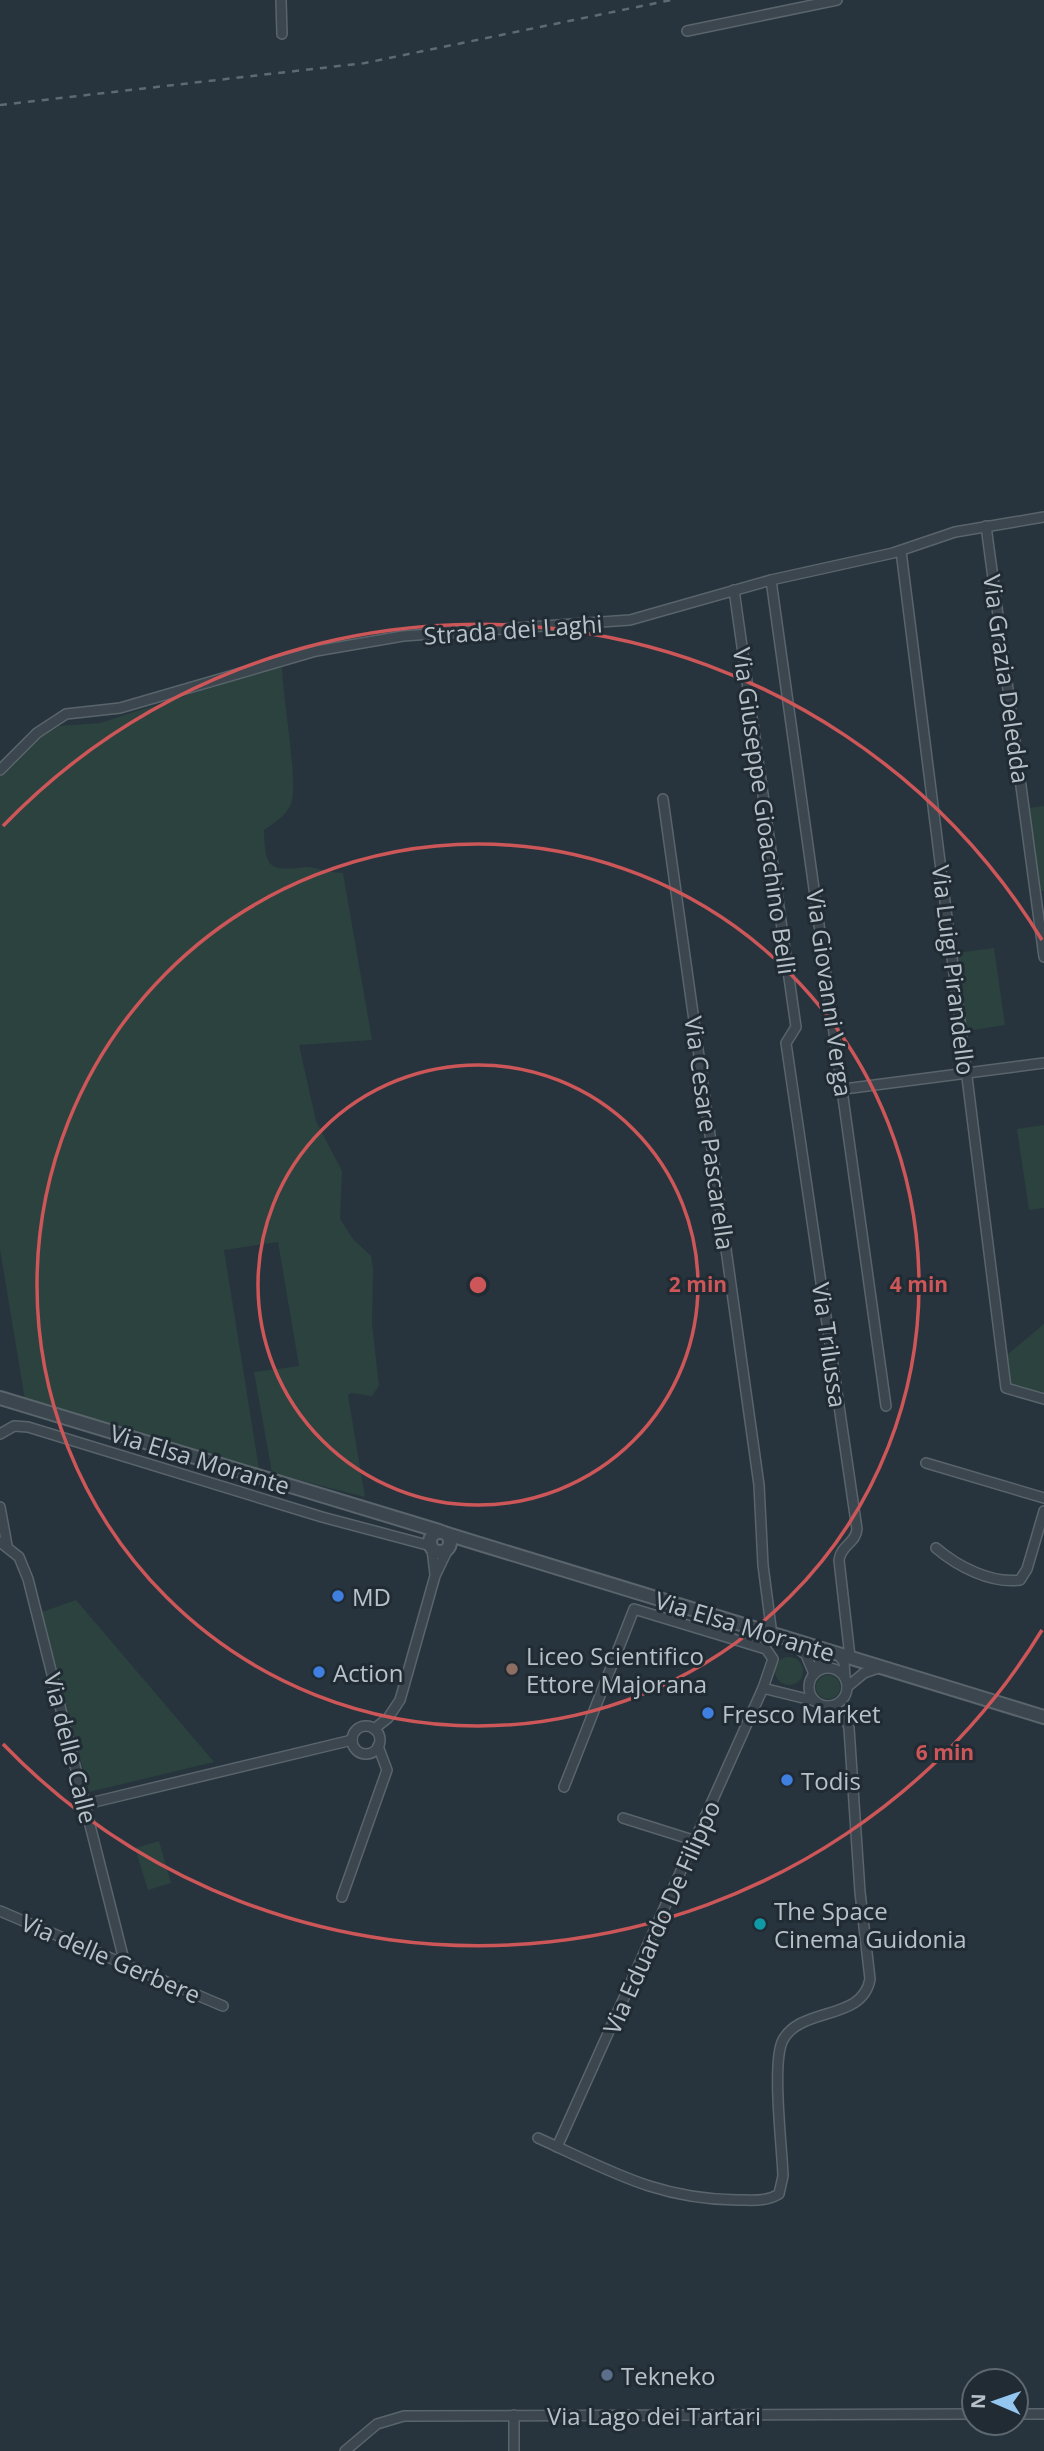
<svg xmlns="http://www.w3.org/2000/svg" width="1044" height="2451" font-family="'Open Sans',sans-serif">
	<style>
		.green { fill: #2c423f }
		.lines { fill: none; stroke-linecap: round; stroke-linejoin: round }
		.minor-casing { stroke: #59646b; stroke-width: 12 }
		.tertiary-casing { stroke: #59646b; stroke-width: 16 }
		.minor { stroke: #3b464e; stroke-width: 9 }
		.tertiary { stroke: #3b464e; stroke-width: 12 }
		.rail { stroke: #5d6a74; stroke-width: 2.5; stroke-dasharray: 7 7; stroke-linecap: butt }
		.ring { fill: none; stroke: #cd5658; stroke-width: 3.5 }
		.shop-dot { fill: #3f7fe0; stroke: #202b33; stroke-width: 2.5 }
		.education-dot { fill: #8d6e63; stroke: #202b33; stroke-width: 2.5 }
		.culture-dot { fill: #0f9aa8; stroke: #202b33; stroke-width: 2.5 }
		.service-dot { fill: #5c6f8a; stroke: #202b33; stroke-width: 2.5 }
		.labels { text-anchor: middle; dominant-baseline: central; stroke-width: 6; stroke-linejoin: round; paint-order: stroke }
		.street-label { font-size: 24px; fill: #b7c1c8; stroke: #202b33 }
		.poi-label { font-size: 24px; fill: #b7c1c8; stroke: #202b33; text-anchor: start }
		.centre { fill: #cd5658; stroke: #202b33; stroke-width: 3.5 }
		.ring-label { font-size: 21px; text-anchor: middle; font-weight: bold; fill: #cd5658; stroke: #202b33; stroke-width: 6; stroke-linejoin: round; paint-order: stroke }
	</style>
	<rect width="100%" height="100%" fill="#27343d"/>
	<g class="green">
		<path d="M282 665C282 695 299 784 291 804 286 816 274 823 264 830 265 867 268 872 305 867 313 866 332 873 343 873L372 1040 299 1045 316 1121 342 1171 340 1219 353 1239 371 1256 373 1269 372 1324 379 1386 372 1396 351 1393 348 1395 365 1497 272 1473 254 1372 299 1366 278 1242 224 1250 259 1469 25 1400 0 1249V776L42 736 60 726 100 723Z"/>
		<path d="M1044 806V891H1040L1029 808Z"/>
		<path d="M994 948 1005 1025 967 1031 956 953Z"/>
		<path d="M1044 1125V1208L1029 1210 1017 1129Z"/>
		<path d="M1044 1324V1393L1011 1384 1007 1355Z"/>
		<path d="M76 1600 214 1762 89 1792 42 1612Z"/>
		<circle cx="789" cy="1671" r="14"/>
		<circle cx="828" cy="1687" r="12"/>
		<path d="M159 1841 171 1883 148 1890 135 1848Z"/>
	</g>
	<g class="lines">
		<g class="minor-casing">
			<g id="minor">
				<path d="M281 0 282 34"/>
				<path d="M687 31 837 0"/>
				<path d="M986 526 1044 957"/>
				<path d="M901 551 1006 1388 1044 1399"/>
				<path d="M771 580 886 1406"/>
				<path d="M734 590 796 1027 786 1043 857 1529C856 1543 841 1545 839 1560L850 1657"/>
				<path d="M0 770 37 733 66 714 120 708 316 651 403 636 630 620 771 580 893 553 955 532 1044 517"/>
				<path d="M663 799 759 1485 763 1565 772 1635"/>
				<path d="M844 1089 1044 1063"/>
				<path d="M0 1434 14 1426 28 1427 322 1517 431 1546"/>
				<path d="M926 1463 1044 1498"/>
				<path d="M0 1507 7 1545"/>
				<path d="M0 1542 19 1557 28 1579 125 1964"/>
				<path d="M936 1548C957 1566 991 1584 1020 1580L1027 1569 1044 1511"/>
				<path d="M432 1549 435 1574"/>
				<path d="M791 1642 806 1655 814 1674"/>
				<circle cx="828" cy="1687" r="19"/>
				<path d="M814 1672 821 1660 837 1653 844 1662 845 1678"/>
				<path d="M847 1687 864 1673 881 1667"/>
				<circle cx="366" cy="1740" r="14"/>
				<path d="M374 1729 388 1718 400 1700 435 1576 448 1549"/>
				<path d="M564 1787 634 1609 766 1649 773 1659 763 1688 815 1701"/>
				<path d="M86 1804 352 1740"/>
				<path d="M623 1818 696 1841"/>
				<path d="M342 1897 387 1770 378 1746"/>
				<path d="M0 1911 223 2006"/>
				<path d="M538 2138C609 2170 656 2199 737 2200 752 2200 766 2202 779 2194L783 2176C782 2146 772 2067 782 2042 798 2006 863 2022 870 1979L860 1892 849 1728 845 1716 830 1706"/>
				<path d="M557 2147 763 1688"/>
				<path d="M1016 2414H1044"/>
				<path d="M514 2415V2451"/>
				<path d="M345 2451 377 2424 404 2416 974 2414"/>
			</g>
		</g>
		<g class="tertiary-casing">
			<g id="tertiary">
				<path d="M0 1398 439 1531"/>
				<circle cx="440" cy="1542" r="10"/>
				<path d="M447 1534 1044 1717"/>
			</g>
		</g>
		<use href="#minor" class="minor"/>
		<use href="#tertiary" class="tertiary"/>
		<path class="rail" d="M0 105 365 63 671 0"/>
	</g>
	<g class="ring">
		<circle cx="478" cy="1285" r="220"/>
		<circle cx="478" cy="1285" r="441"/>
		<path d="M1042 1630A661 661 0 0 1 3 1744M3 826A661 661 0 0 1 1042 940"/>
	</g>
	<g class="shop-dot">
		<circle cx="338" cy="1596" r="7"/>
		<circle cx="319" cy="1672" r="7"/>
		<circle cx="708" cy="1713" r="7"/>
		<circle cx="787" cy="1780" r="7"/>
	</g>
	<circle class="education-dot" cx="512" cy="1669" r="7"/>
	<circle class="culture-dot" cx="760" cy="1924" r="7"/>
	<circle class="service-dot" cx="607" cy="2375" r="7"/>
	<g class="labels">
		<g class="street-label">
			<text transform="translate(513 629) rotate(-4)">Strada dei Laghi</text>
			<text transform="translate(1007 679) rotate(82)">Via Grazia Deledda</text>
			<text transform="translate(765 811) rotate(82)">Via Giuseppe Gioacchino Belli</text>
			<text transform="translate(954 970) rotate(83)">Via Luigi Pirandello</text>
			<text transform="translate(830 993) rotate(82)">Via Giovanni Verga</text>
			<text transform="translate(710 1133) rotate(82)">Via Cesare Pascarella</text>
			<text transform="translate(830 1345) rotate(82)">Via Trilussa</text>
			<text transform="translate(200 1459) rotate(17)">Via Elsa Morante</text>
			<text transform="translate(745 1626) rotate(17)">Via Elsa Morante</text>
			<text transform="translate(71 1748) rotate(76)">Via delle Calle</text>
			<text transform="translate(661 1917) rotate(-66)">Via Eduardo De Filippo</text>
			<text transform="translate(111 1958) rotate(23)">Via delle Gerbere</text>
			<text x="654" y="2415">Via Lago dei Tartari</text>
		</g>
		<g class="poi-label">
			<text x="352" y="1596">MD</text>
			<text x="526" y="1655">Liceo Scientifico<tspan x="526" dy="28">Ettore Majorana</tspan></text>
			<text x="333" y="1672">Action</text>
			<text x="722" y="1713">Fresco Market</text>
			<text x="801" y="1780">Todis</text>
			<text x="774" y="1910">The Space<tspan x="774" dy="28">Cinema Guidonia</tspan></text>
			<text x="621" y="2375">Tekneko</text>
		</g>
	</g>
	<circle cx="478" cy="1285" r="10" class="centre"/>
	<g class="ring-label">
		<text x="698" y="1292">2 min</text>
		<text x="919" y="1292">4 min</text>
		<text x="945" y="1760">6 min</text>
	</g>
	<g transform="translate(995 2402) rotate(272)"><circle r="33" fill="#202b33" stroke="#5c676f" stroke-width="2"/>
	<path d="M0-5L12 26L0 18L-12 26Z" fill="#94c7f0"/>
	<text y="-10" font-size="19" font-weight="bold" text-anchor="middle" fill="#b7c1c8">N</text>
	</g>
</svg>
